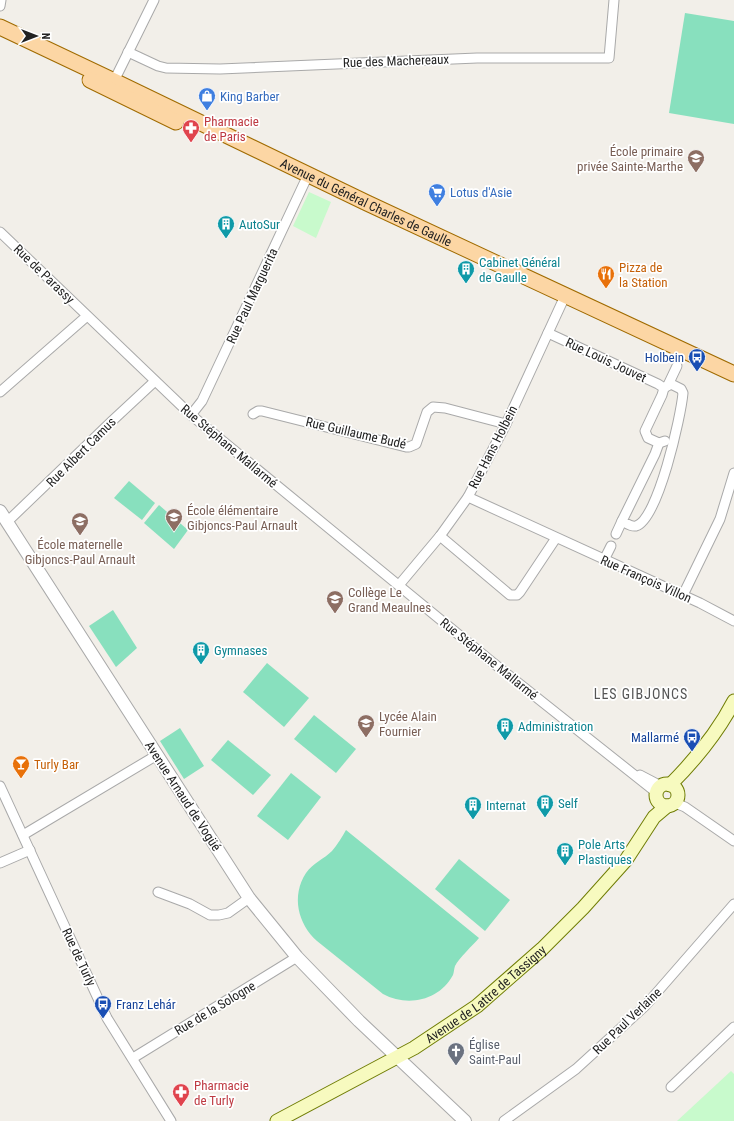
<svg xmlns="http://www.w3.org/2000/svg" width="734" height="1121" font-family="'Roboto Condensed',sans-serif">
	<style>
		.park { fill: #c8facc }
		.pitch { fill: #88e0be }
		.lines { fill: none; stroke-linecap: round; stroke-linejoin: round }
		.minor-casing { stroke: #a9a9a9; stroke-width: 11 }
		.tertiary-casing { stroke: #a9a9a9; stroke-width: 14 }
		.secondary-casing { stroke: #707d05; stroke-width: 15 }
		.primary-casing { stroke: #a06b00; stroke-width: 17 }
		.minor { stroke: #fff; stroke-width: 9 }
		.tertiary { stroke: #fff; stroke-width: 12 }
		.secondary { stroke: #f7fabf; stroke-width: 13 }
		.primary { stroke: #fcd6a4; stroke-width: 15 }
		.labels { text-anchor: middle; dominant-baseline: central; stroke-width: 3.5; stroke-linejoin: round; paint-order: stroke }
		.street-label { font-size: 13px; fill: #222; stroke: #fff }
		.shop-label { font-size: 13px; fill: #366cbe; stroke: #fff; text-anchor: start }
		.health-label { font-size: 13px; fill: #be3a42; stroke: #fff; text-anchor: start }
		.education-label { font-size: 13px; fill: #785e54; stroke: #fff; text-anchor: start }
		.culture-label { font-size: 13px; fill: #0d838f; stroke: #fff; text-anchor: start }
		.food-label { font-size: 13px; fill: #c56008; stroke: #fff; text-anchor: start }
		.transit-label { font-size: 13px; fill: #164399; stroke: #fff; text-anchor: end }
		.worship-label { font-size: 13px; fill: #5b616d; stroke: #fff; text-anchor: start }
		.neighbourhood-label { font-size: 14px; letter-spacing: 1px; fill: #555; stroke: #fff }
	</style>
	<rect width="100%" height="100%" fill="#f2efe9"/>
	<g class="park">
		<path d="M309 192 331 202 316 238 293 226Z"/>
		<path d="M731 1071 734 1074V1121H677Z"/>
	</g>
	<g class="pitch">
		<path d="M685 13 734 21V124L669 113Z"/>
		<path d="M129 481 155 503 142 520 114 498Z"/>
		<path d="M159 505 188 530 174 549 144 523Z"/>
		<path d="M113 610 137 648 116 667 89 626Z"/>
		<path d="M267 663 309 698 284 727 243 692Z"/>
		<path d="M314 715 356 749 336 773 294 739Z"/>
		<path d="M180 728 204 766 184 779 160 741Z"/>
		<path d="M228 740 271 775 253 795 211 760Z"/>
		<path d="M291 773 321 797 288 840 257 816Z"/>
		<path d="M346 830 479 938C473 945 459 958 455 966 454 969 454 972 453 975 439 1001 407 1007 383 994L317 941C298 924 291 896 306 873 313 863 324 859 332 851 337 845 342 837 346 830Z"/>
		<path d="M459 859 510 900 485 931 435 889Z"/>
	</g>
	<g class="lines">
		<g class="minor-casing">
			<g id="minor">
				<path d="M0 6 1 0"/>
				<path d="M128 52 158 66 166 68 220 69 477 58H609L614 0"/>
				<path d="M112 85 154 0"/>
				<path d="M0 232 191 415 492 662 657 793"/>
				<path d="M548 333 658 384 664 388 662 395 645 431 648 438 659 443 665 441"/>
				<path d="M668 385 677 366"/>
				<path d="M0 392 87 316"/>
				<path d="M253 414 258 411H262L406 447H409L416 444 427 412 433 407 445 408 506 424"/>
				<path d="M191 415 202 401 308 175"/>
				<path d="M659 443 655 454 622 521C626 523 631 527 636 526 658 520 681 416 683 393L681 389 671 384 664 388"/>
				<path d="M468 497 700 603 734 621"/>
				<path d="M7 522 112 421 155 381"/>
				<path d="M616 534 622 521"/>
				<path d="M440 536 510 595H517L520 592 556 538"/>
				<path d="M604 560 611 546"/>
				<path d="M399 585 440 536 468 497 506 424 565 296"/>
				<path d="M683 595 720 519 734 473"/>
				<path d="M640 775 661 786"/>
				<path d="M0 786 107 1018 171 1121"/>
				<path d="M675 803 685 807 734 841"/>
				<path d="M23 835 157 755"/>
				<path d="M0 863 30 850"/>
				<path d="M158 892 190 904 210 915H219L228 913 249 898"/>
				<path d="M133 1058 297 957"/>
				<path d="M671 1087 734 1027"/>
				<path d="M504 1121 576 1069 645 1006 734 904"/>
			</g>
		</g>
		<g class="tertiary-casing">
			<path id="tertiary" d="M0 511 249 898 297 957 359 1021 465 1121"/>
		</g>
		<g class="secondary-casing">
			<g id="secondary">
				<circle cx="667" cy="795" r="11"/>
				<path d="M670 785C695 760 718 732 734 701"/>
				<path id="s1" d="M277 1121 414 1048 477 1006 542 949 583 908 626 860 654 817 667 806"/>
			</g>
		</g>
		<g class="primary-casing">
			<g id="primary">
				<path id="s2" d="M0 27 114 81 367 203 734 374"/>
				<path d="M90 80 176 122"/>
			</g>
		</g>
		<use href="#minor" class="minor"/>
		<use href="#tertiary" class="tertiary"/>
		<use href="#secondary" class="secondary"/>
		<use href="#primary" class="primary"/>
	</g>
	<defs>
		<g id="shop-pin" transform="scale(0.9)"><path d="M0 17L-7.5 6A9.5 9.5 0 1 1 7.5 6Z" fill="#3f7fe0" stroke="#fff"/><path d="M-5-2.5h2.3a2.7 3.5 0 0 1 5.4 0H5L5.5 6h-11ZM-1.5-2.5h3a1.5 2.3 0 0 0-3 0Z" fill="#fff"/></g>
		<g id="pharmacy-pin" transform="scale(0.9)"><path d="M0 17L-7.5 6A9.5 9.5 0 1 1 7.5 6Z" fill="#e0444e" stroke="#fff"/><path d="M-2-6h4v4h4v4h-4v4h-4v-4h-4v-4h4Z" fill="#fff"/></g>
		<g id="school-pin" transform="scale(0.9)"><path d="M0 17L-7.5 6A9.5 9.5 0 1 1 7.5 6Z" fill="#8d6e63" stroke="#fff"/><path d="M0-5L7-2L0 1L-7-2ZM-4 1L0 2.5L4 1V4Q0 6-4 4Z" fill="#fff"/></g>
		<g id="supermarket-pin" transform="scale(0.9)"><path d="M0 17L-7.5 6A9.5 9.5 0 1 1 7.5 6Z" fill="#3f7fe0" stroke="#fff"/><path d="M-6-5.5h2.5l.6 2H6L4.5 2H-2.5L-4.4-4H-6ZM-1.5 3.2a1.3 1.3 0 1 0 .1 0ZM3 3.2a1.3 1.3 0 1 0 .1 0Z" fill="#fff"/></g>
		<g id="building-pin" transform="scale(0.9)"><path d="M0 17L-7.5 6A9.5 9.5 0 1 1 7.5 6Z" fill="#0f9aa8" stroke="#fff"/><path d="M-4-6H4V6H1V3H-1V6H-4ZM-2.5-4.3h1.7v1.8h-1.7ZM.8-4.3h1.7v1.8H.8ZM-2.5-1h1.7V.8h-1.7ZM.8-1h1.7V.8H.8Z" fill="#fff"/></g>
		<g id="restaurant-pin" transform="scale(0.9)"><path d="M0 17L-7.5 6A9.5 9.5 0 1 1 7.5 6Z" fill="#e8710a" stroke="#fff"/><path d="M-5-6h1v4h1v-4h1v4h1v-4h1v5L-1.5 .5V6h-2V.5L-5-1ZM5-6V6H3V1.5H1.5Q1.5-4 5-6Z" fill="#fff"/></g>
		<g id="bus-pin" transform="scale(0.9)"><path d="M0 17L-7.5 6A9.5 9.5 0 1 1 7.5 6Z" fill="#1a4fb4" stroke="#fff"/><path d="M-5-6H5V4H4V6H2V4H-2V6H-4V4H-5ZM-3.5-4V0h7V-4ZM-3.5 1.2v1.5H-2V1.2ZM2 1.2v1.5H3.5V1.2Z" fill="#fff"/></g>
		<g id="bar-pin" transform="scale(0.9)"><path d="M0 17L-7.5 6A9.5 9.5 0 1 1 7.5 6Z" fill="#e8710a" stroke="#fff"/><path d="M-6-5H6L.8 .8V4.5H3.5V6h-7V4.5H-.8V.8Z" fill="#fff"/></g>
		<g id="church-pin" transform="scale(0.9)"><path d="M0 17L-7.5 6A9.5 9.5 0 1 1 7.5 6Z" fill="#6b7280" stroke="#fff"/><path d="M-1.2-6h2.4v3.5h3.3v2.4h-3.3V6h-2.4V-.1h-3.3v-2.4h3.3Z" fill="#fff"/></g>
	</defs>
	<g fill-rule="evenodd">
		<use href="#shop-pin" x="207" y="96"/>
		<use href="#pharmacy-pin" x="191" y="128"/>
		<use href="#school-pin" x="696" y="158"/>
		<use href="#supermarket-pin" x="437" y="192"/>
		<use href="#building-pin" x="226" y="224"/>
		<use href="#building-pin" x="466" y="269"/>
		<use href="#restaurant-pin" x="606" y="274"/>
		<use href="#bus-pin" x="697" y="357"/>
		<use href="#school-pin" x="174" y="517"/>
		<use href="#school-pin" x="80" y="521"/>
		<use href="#school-pin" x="335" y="599"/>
		<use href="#building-pin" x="201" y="650"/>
		<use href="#school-pin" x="366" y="723"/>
		<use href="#building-pin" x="505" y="726"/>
		<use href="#bus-pin" x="692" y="737"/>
		<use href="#bar-pin" x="21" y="764"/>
		<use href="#building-pin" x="545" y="803"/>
		<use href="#building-pin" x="473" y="805"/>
		<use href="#building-pin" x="565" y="851"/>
		<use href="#bus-pin" x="103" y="1004"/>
		<use href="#church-pin" x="456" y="1051"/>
		<use href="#pharmacy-pin" x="181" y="1092"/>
	</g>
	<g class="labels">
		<g class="street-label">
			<text transform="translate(396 61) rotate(-2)">Rue des Machereaux</text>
			<text stroke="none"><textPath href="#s2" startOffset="406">Avenue du Général Charles de Gaulle</textPath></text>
			<text transform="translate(44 274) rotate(44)">Rue de Parassy</text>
			<text transform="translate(252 296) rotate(-65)">Rue Paul Marguerita</text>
			<text transform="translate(606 360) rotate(25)">Rue Louis Jouvet</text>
			<text transform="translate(356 433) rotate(13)">Rue Guillaume Budé</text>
			<text transform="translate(229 446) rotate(40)">Rue Stéphane Mallarmé</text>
			<text transform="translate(493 447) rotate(-63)">Rue Hans Holbein</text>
			<text transform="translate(81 452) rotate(-45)">Rue Albert Camus</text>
			<text transform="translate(646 579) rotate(24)">Rue François Villon</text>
			<text transform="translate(489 659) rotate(39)">Rue Stéphane Mallarmé</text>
			<text transform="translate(183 796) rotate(57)">Avenue Arnaud de Vogüé</text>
			<text transform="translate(79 957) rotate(65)">Rue de Turly</text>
			<text stroke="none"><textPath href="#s1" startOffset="245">Avenue de Lattre de Tassigny</textPath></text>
			<text transform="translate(215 1008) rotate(-31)">Rue de la Sologne</text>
			<text transform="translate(627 1021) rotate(-44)">Rue Paul Verlaine</text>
		</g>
		<g class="shop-label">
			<text x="220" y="96">King Barber</text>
			<text x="450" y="192">Lotus d'Asie</text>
		</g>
		<g class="health-label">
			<text x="204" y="121">Pharmacie<tspan x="204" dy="15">de Paris</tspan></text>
			<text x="194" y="1085">Pharmacie<tspan x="194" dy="15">de Turly</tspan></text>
		</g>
		<g class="education-label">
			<text x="683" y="151" text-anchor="end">École primaire<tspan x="683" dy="15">privée Sainte-Marthe</tspan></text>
			<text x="187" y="510">École élémentaire<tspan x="187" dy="15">Gibjoncs-Paul Arnault</tspan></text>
			<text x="80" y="544" text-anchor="middle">École maternelle<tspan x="80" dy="15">Gibjoncs-Paul Arnault</tspan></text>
			<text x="348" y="592">Collège Le<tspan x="348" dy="15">Grand Meaulnes</tspan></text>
			<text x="379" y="716">Lycée Alain<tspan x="379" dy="15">Fournier</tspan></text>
		</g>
		<g class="culture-label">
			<text x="239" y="224">AutoSur</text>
			<text x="479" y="262">Cabinet Général<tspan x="479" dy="15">de Gaulle</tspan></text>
			<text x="214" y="650">Gymnases</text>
			<text x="518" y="726">Administration</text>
			<text x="558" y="803">Self</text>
			<text x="486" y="805">Internat</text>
			<text x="578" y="844">Pole Arts<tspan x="578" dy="15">Plastiques</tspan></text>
		</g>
		<g class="food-label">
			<text x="619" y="267">Pizza de<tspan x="619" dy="15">la Station</tspan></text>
			<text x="34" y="764">Turly Bar</text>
		</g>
		<g class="transit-label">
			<text x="684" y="357">Holbein</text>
			<text x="679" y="737">Mallarmé</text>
			<text x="116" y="1004" text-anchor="start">Franz Lehár</text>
		</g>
		<g class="worship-label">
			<text x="469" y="1044">Église<tspan x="469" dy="15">Saint-Paul</tspan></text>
		</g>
		<g class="neighbourhood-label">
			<text x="641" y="694">LES GIBJONCS</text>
		</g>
	</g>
	<g transform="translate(36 36) rotate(90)" stroke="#ffffff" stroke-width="3" paint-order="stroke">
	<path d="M0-3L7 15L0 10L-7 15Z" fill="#222222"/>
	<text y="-6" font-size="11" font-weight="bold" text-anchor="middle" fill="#222222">N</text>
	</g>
</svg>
